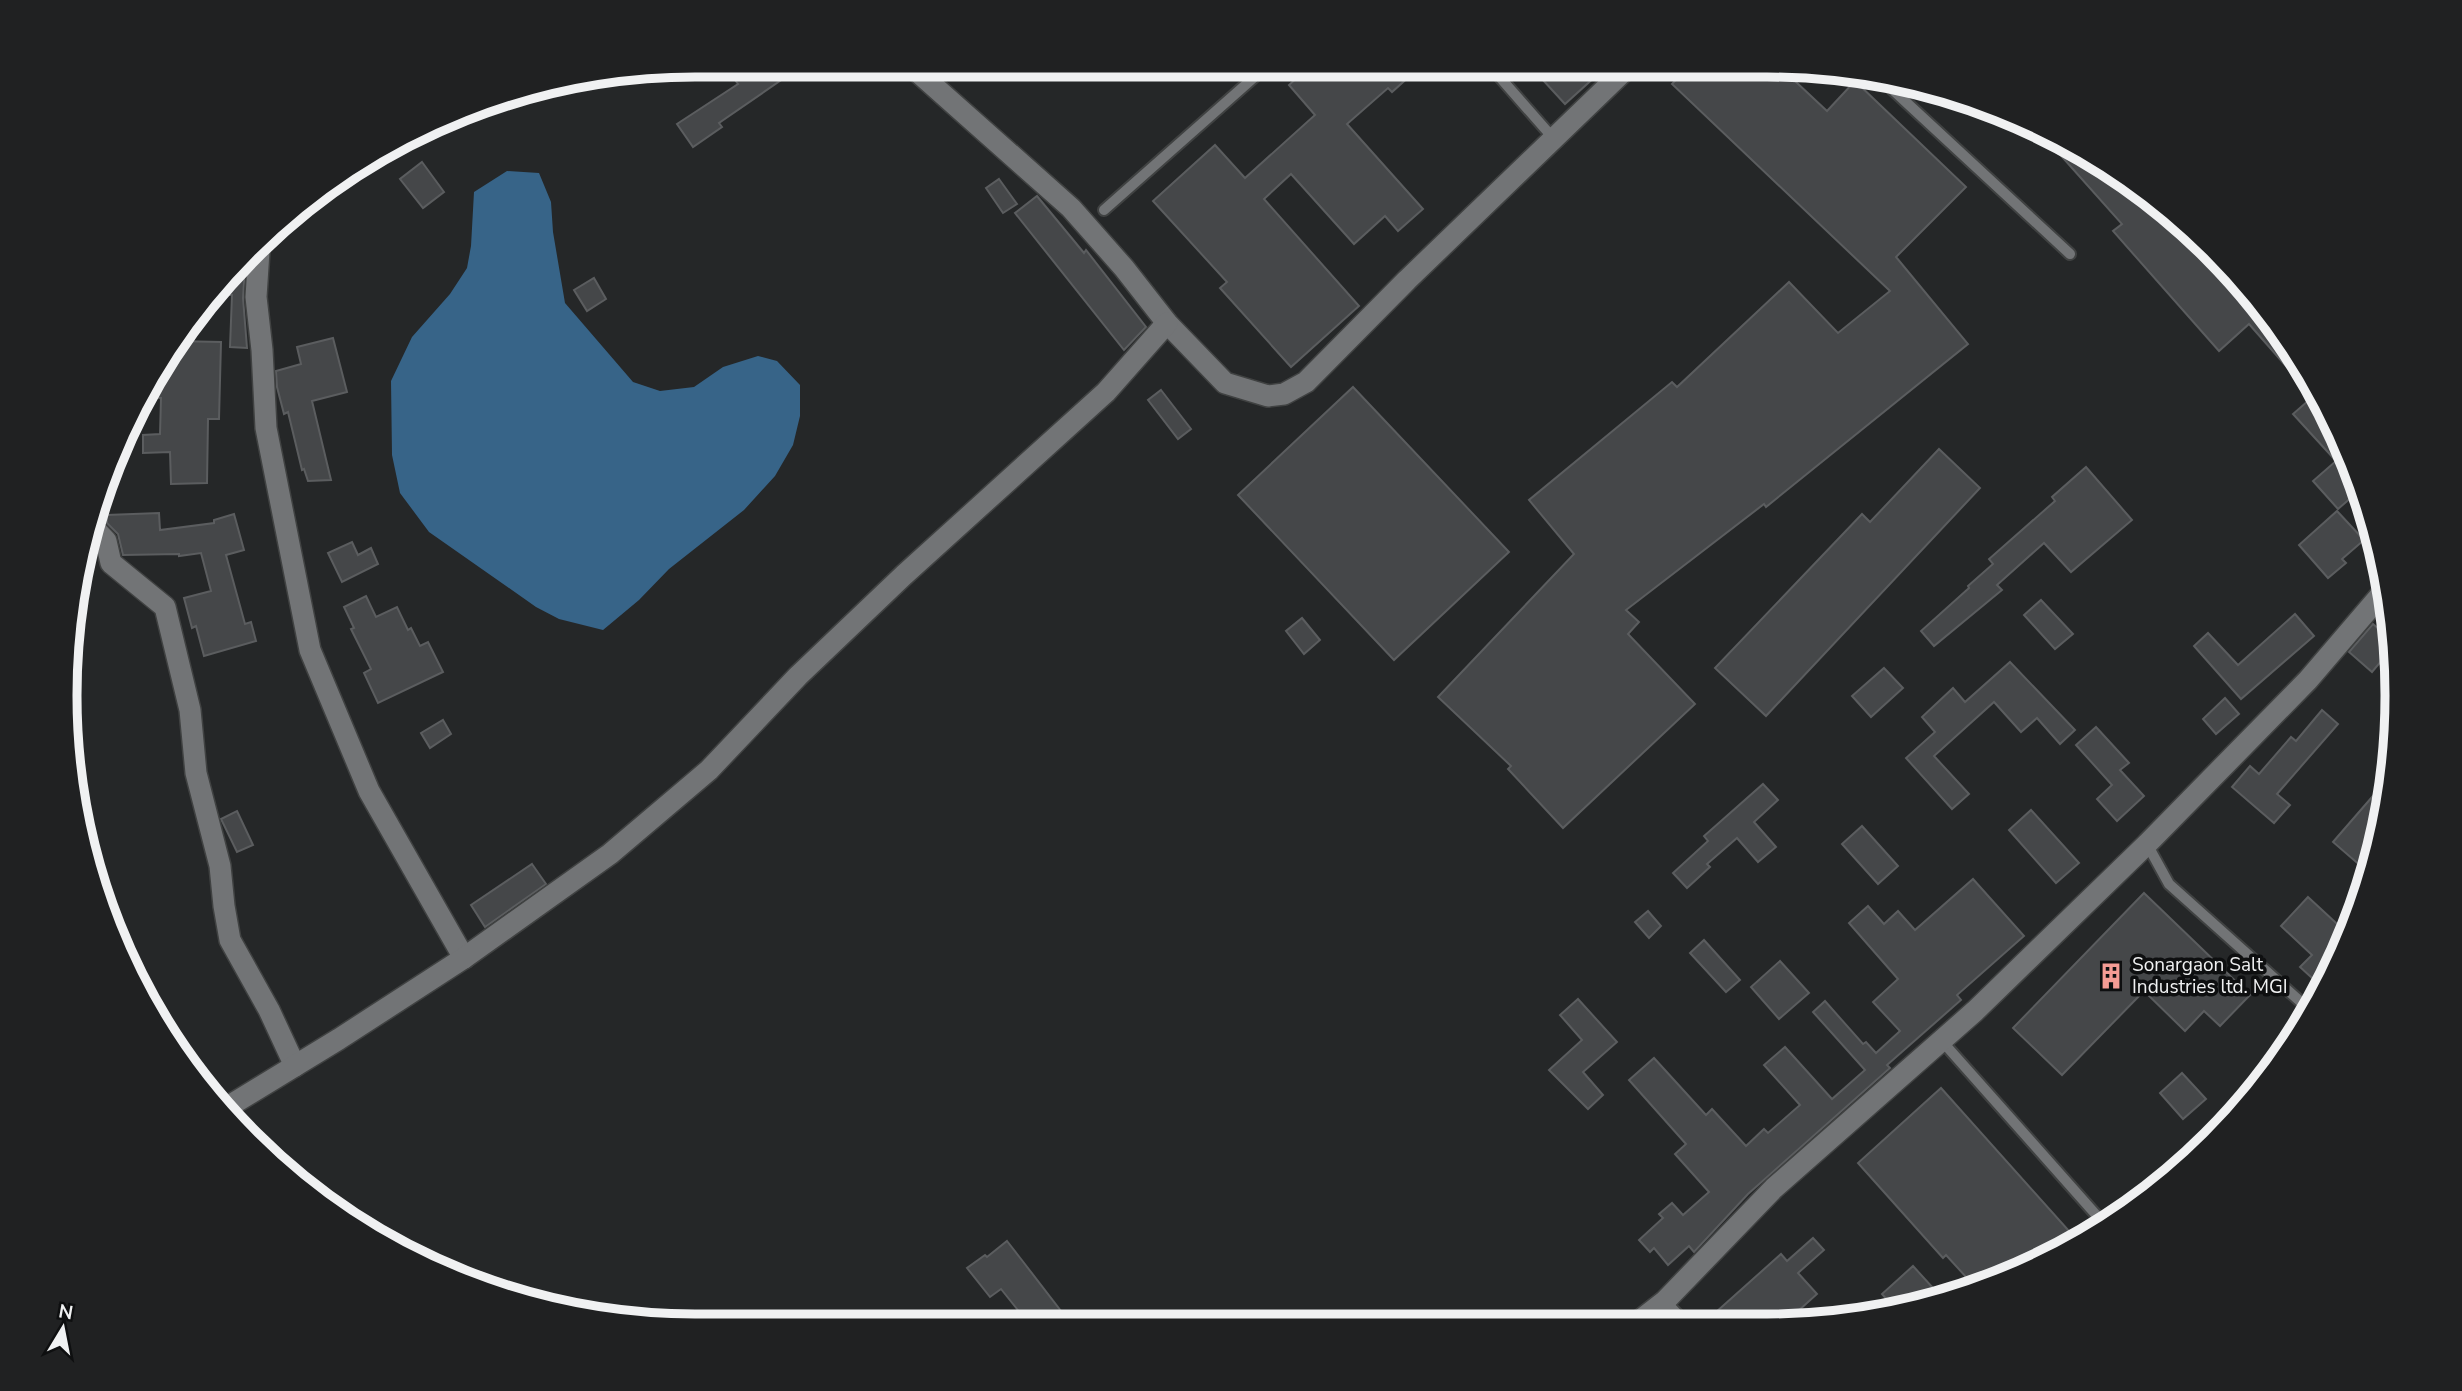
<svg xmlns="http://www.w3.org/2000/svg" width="2462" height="1391" font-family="'Nunito Sans',sans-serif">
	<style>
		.water { fill: #376488 }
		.building { fill: #454749; stroke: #5b5d5f; stroke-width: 2 }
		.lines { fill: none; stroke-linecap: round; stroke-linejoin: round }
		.lane-casing { stroke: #404242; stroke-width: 14 }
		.street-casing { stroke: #404242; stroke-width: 24 }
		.lane { stroke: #727476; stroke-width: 10 }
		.street { stroke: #727476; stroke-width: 21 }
		.labels { text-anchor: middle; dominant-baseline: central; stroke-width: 7; stroke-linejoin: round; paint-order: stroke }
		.poi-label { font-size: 19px; fill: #f0f1f2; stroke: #0e0f10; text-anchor: start }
		.rim { fill: none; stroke: #f0f1f2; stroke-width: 9 }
	</style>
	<rect width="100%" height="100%" fill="#252728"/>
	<path class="water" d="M507 171 539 173 551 202 553 232 565 303 633 382 660 391 694 387 723 367 758 356 777 361 800 385V416L793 445 775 476 744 510 669 569 639 600 603 630 559 619 536 607 429 532 400 493 392 455 391 381 412 337 450 294 467 268 471 246 474 192Z"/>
	<g class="building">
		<path d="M724 65H803L719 123 722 127 693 147 677 124 738 84Z"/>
		<path d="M1311 65 1421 66 1392 92 1388 88 1347 124 1423 209 1398 231 1385 216 1354 244 1291 174 1264 199 1359 306 1291 367 1220 288 1227 282 1153 201 1215 145 1245 178 1315 115 1289 85Z"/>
		<path d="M1530 66H1607L1565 104Z"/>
		<path d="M1689 66H1779L1827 111 1855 81 1966 187 1896 257 1968 344 1766 507 1764 504 1626 610 1639 622 1628 634 1695 704 1563 828 1508 769 1511 766 1438 697 1574 554 1529 500 1672 382 1677 387 1789 282 1838 333 1890 291 1672 84Z"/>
		<path d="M2039 131 2082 149 2183 222 2267 312 2307 375 2299 381 2249 324 2219 351 2113 231 2122 224Z"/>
		<path d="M422 162 444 192 423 208 400 179Z"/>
		<path d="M999 179 1017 204 1003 213 986 188Z"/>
		<path d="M1037 196 1084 253 1086 250 1146 327 1124 350 1015 213Z"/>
		<path d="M245 266 243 298 247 348 230 347 232 295H218Z"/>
		<path d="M594 278 606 299 587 311 574 290Z"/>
		<path d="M333 338 347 392 312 401 331 480 308 481 304 469 302 470 288 412 284 414 277 387 276 371 301 364 297 347Z"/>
		<path d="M175 341 221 342 219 419H208L207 483 171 484 170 452 143 453V435L160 434 161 398 147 397Z"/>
		<path d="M1353 387 1509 552 1394 660 1238 495Z"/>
		<path d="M1161 390 1191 429 1178 439 1148 400Z"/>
		<path d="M2317 393 2332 417 2360 490 2338 509 2313 481 2336 461 2293 414Z"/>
		<path d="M1939 449 1980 488 1766 716 1715 668 1862 514 1870 522Z"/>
		<path d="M2086 467 2132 520 2071 572 2044 543 1997 585 2002 590 1934 646 1921 631 1969 588 1968 586 1993 564 1989 559 2055 501 2052 497Z"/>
		<path d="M2337 511 2364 540 2342 559 2346 563 2328 578 2299 545Z"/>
		<path d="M159 513 160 530 214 523V520L234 514 244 550 226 555 245 624 251 622 256 641 204 656 196 626 192 628 184 598 211 591 201 553 179 556V554L123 555 118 534 107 523V515Z"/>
		<path d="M352 542 358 555 371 548 378 564 342 582 328 553Z"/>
		<path d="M366 596 376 617 397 607 408 630 411 628 420 646 428 642 443 672 378 703 364 673 371 669 351 629 354 628 344 607Z"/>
		<path d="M2041 600 2073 634 2055 649 2024 615Z"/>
		<path d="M2295 614 2314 636 2241 699 2194 646 2208 633 2238 665Z"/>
		<path d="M1302 618 1320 640 1304 654 1286 631Z"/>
		<path d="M2373 624 2394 642V646L2372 672 2349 652Z"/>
		<path d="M2010 662 2075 730 2060 744 2037 718 2021 732 1994 702 1934 756 1969 794 1952 809 1906 758 1935 732 1922 717 1953 688 1965 702Z"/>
		<path d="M1884 668 1903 688 1871 717 1852 696Z"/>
		<path d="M2225 698 2239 714 2216 734 2203 719Z"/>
		<path d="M2322 710 2338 724 2277 794 2290 805 2274 823 2232 787 2250 766 2259 774 2291 737 2296 741Z"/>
		<path d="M443 720 451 734 430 748 421 733Z"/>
		<path d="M2096 727 2129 763 2120 770 2144 796 2117 821 2097 799 2112 785 2076 745Z"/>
		<path d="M2392 774V778L2370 874 2333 842Z"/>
		<path d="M1763 784 1778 800 1754 822 1776 847 1758 862 1737 838 1707 864 1710 867 1687 888 1673 873 1708 841 1704 836Z"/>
		<path d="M2031 810 2079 863 2056 883 2009 830Z"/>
		<path d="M237 811 253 845 237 852 221 819Z"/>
		<path d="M1862 826 1898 866 1878 884 1842 844Z"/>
		<path d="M532 864 546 884 485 927 471 905Z"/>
		<path d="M1973 879 2024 936 1957 995 1961 1000 1887 1065 1890 1068 1748 1194 1694 1252 1689 1246 1668 1265 1654 1248 1650 1252 1639 1240 1663 1218 1659 1214 1672 1203 1683 1215 1709 1192 1675 1154 1686 1144 1629 1080 1654 1058 1706 1115 1712 1109 1746 1146 1764 1129 1768 1133 1800 1105 1764 1065 1785 1047 1832 1099 1865 1070 1813 1012 1825 1001 1863 1044 1866 1042 1876 1053 1900 1031 1873 1002 1898 979 1849 923 1868 906 1884 924 1898 911 1915 930Z"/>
		<path d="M2144 893 2250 995 2220 1026 2204 1011 2185 1031 2144 991 2062 1075 2013 1028Z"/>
		<path d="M2308 897 2348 934 2323 988 2300 967 2312 955 2281 926Z"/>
		<path d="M1648 911 1661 926 1649 938 1635 922Z"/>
		<path d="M1704 940 1740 980 1726 992 1690 953Z"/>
		<path d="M1780 961 1809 993 1779 1019 1751 987Z"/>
		<path d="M1578 999 1617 1042 1583 1072 1603 1095 1588 1109 1549 1070 1582 1040 1560 1015Z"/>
		<path d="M2182 1073 2206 1099 2183 1119 2160 1093Z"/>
		<path d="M1941 1088 2077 1240 2011 1272 2005 1265 1977 1289 1946 1255 1943 1258 1858 1163Z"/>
		<path d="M1813 1238 1824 1250 1798 1273 1817 1294 1787 1321H1706L1781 1254 1787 1261Z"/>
		<path d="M1007 1241 1021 1259 1071 1324H1029L1001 1289 990 1297 967 1268 985 1255 987 1257Z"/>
		<path d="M1913 1266 1943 1299 1896 1310 1882 1294Z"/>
	</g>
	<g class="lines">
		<g class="lane-casing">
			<g id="lane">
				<path d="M1490 66 1554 139"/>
				<path d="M1880 78 2070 254"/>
				<path d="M1104 210 1268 65"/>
				<path d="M2147 844 2169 884 2312 1012"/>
				<path d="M1941 1040 2106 1226"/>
				<path d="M1665 1301 1684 1321"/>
			</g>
		</g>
		<g class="street-casing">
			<g id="street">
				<path d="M910 65 1071 208 1124 268 1167 323 1225 383 1268 396 1284 394 1306 382 1407 280 1629 66"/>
				<path d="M259 251 256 297 262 350 266 428 310 650 369 791 464 958"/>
				<path d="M90 524 106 541 111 563 165 607 190 710 196 773 220 866 224 906 230 940 269 1010 295 1066"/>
				<path d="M221 1111 339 1039 464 958 610 854 709 770 798 676 904 575 1106 392 1167 323"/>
				<path d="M1638 1322 1665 1301 1774 1188 1975 1011 2147 844 2308 680 2385 590"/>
			</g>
		</g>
		<use href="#lane" class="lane"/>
		<use href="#street" class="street"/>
	</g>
	<defs>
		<g id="building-bare" transform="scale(2.1)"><path d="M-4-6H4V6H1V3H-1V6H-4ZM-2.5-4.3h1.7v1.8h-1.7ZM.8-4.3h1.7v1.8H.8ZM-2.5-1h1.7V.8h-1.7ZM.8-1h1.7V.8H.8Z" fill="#f59c95" stroke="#0e0f10" stroke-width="2.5" paint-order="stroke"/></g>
	</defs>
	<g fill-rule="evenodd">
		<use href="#building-bare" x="2111" y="976"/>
	</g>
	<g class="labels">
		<g class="poi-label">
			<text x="2132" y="965">Sonargaon Salt<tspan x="2132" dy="22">Industries ltd. MGI</tspan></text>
		</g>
	</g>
	<path d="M0 0H2462V1391H0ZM695 77H1767A618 618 0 0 1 2385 695V696A618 618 0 0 1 1767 1314H695A618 618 0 0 1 77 696V695A618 618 0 0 1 695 77Z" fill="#202122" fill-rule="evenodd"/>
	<path class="rim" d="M695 77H1767A618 618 0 0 1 2385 695V696A618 618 0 0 1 1767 1314H695A618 618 0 0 1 77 696V695A618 618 0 0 1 695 77Z"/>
	<g transform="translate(63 1328) rotate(10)" stroke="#0e0f10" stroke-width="5" paint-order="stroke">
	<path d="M0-5L12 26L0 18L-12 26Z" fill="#f0f1f2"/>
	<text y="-10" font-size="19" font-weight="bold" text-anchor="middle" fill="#f0f1f2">N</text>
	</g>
</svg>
